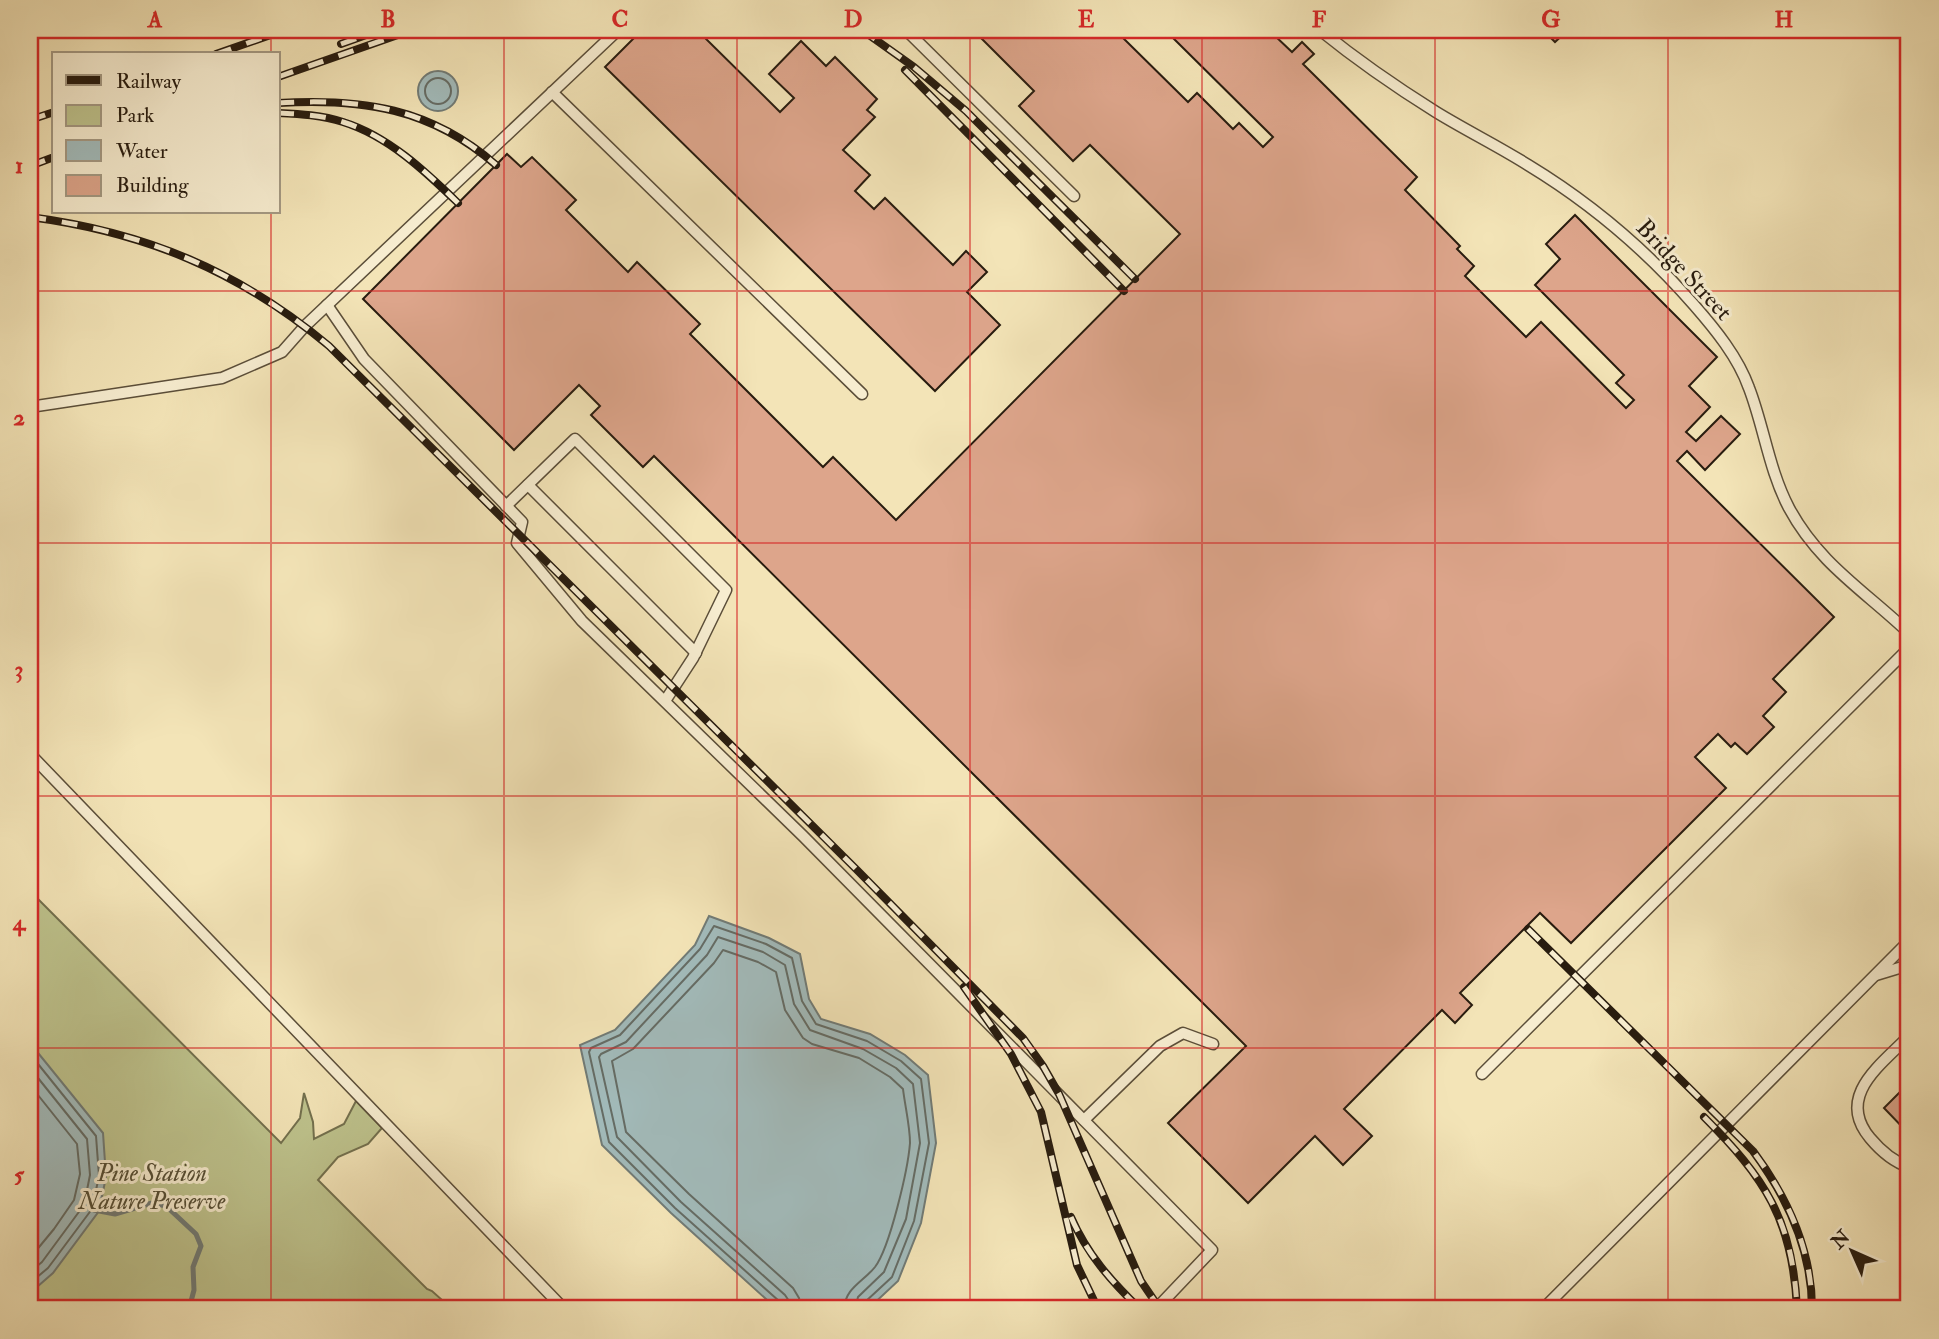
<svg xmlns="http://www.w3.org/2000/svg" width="1939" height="1339" font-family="'IM FELL Double Pica',serif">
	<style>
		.green { fill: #bec38d; stroke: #73704e; stroke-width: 2 }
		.water { fill: #a2bbbb; stroke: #717b76; stroke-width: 2 }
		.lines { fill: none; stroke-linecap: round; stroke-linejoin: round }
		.shore { stroke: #656c65; stroke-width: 2 }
		.stream { stroke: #717b76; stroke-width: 5 }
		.building { fill: #dda58b; stroke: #281c0f; stroke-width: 2 }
		.service-casing { stroke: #5b4e39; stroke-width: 13 }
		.service { stroke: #f7edd0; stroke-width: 10 }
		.rail-casing { stroke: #281c0f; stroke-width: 8 }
		.rail { stroke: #f7edd0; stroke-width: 5; stroke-dasharray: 16; stroke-linecap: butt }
		.grid { fill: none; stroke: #d62828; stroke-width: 2; stroke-opacity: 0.55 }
		.labels { text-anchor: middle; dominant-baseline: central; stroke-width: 6; stroke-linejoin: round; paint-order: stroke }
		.street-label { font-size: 24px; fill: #281c0f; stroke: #f7edd0 }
		.park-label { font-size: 24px; font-style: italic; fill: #554e35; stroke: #f7edd0 }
		.neatline { fill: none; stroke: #d62828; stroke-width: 2.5 }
		.grid-label { font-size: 23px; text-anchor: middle; font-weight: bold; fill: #d62828 }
	</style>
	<rect width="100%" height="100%" fill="#f3e4b7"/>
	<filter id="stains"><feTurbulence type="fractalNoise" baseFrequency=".00286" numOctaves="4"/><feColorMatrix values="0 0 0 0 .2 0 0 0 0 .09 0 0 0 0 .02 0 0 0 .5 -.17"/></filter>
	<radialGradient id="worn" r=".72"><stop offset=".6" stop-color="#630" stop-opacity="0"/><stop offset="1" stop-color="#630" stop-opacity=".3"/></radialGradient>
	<path class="green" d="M30 891 281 1143 300 1118 304 1093 313 1122 314 1139 344 1124 356 1101 382 1128 368 1144 338 1157 318 1180 427 1289 432 1291 452 1309H30Z"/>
	<g class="water">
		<circle cx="438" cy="91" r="20"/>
		<path d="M709 916 769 938 800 954 809 999 821 1019 870 1034 905 1055 928 1075 936 1143 921 1223 898 1281 868 1309H777L671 1213 602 1145 580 1045 615 1030 695 945Z"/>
		<path d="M30 1043 103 1133 106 1177 99 1211 53 1273 30 1293Z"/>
	</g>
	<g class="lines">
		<g class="shore">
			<circle cx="438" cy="91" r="13"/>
			<path d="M30 1054 96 1136 99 1176 92 1209 48 1268 30 1283"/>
			<path d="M30 1068 87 1139 90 1175 84 1205 42 1262 30 1272"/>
			<path d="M30 1085 77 1144 80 1174 74 1200 54 1229 30 1258"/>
			<path d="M782 1309 779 1301 675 1208 609 1142 589 1052 591 1048 620 1035 700 949 714 926 766 944 792 958 802 1001 816 1024 867 1041 901 1061 921 1079 929 1143 914 1221 892 1277 865 1302 864 1309"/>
			<path d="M790 1309 789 1301 785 1295 681 1202 617 1137 599 1057 601 1054 626 1042 707 955 718 937 763 952 785 965 794 1004 810 1030 863 1049 896 1068 913 1084 920 1143 906 1219 884 1272 858 1297 855 1309"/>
			<path d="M801 1309 799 1298 793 1288 689 1194 626 1132 612 1061 633 1049 714 963 723 950 758 962 776 972 785 1010 803 1038 812 1044 859 1058 890 1077 903 1089C905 1106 910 1126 910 1143 908 1169 890 1247 875 1267 863 1282 845 1288 844 1309"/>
		</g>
		<path class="stream" d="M94 1210 115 1214 152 1203 166 1206 196 1234 201 1246 193 1267 194 1290 189 1309"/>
	</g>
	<g class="building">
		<path d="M642 30H697L780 112 794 98 769 74 801 41 826 66 835 57 877 99 867 110 875 117 843 150 870 175 855 191 874 209 885 198 953 265 966 251 987 272 967 292 1000 325 935 391 605 67Z"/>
		<path d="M973 30H1115L1188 102 1197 93 1233 129 1239 123 1263 147 1273 137 1167 32 1168 30H1279L1274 35 1292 52 1302 42 1314 54 1303 64 1417 177 1405 190 1460 246 1457 249 1474 266 1465 276 1526 337 1541 322 1626 408 1634 400 1616 383 1624 375 1535 285 1560 259 1546 244 1575 215 1717 357 1689 386 1710 407 1686 432 1696 441 1721 416 1740 434 1705 470 1687 451 1677 461 1834 617 1773 679 1786 692 1763 716 1774 727 1747 754 1735 743 1731 747 1718 734 1695 757 1726 788 1571 943 1540 913 1460 993 1472 1005 1455 1023 1442 1010 1344 1109 1372 1136 1343 1165 1315 1136 1248 1203 1168 1123 1246 1046 654 456 643 467 591 415 600 406 579 385 514 450 363 299 507 154 521 167 532 157 576 200 566 210 628 272 637 262 700 324 690 334 823 467 833 457 896 520 1180 234 1090 145 1073 161 1019 106 1034 91Z"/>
		<path d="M1543 30H1568L1555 42Z"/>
		<path d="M1909 1083V1134L1884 1108Z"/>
	</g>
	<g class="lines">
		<g class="service-casing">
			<g id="service">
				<path d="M906 30 1074 196"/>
				<path d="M1320 30C1357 60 1396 87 1436 112 1467 131 1498 146 1528 165 1589 202 1647 251 1694 305 1715 329 1738 357 1749 388 1764 427 1769 470 1789 508 1819 564 1865 591 1909 633"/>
				<path d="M552 92 862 394"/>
				<path d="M327 305 364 359 522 522 517 543 582 621 803 836 1212 1250 1156 1309"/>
				<path d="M30 407 222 378 282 352 305 326 618 30"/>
				<path d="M528 485 696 653"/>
				<path d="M506 506 575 439 726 590 693 658 665 701"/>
				<path d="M30 754 564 1309"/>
				<path d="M1876 975 1909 965"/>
				<path d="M1909 1036C1881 1065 1835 1096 1870 1138 1880 1150 1894 1162 1909 1167"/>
				<path d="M1482 1074 1909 648"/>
				<path d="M1084 1120 1160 1046 1183 1033 1213 1044"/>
				<path d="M1543 1309 1909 941"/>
			</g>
		</g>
		<use href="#service" class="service"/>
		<g class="rail-casing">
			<g id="rail">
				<path d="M862 30 914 67 966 111 1135 279"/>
				<path d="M341 44 380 30"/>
				<path d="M216 54 285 30"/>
				<path d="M905 70 1124 291"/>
				<path d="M278 77 412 30"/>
				<path d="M278 103C362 98 431 108 496 165"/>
				<path d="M278 113C300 114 322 115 343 122 388 136 425 171 458 203"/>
				<path d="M30 120 54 112"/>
				<path d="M30 166 54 157"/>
				<path d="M30 217C145 232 239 271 329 346L855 868 1023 1038 1043 1066 1059 1094 1141 1281 1160 1309"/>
				<path d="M1528 929 1753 1151C1788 1198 1812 1250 1812 1309"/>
				<path d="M964 987 1011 1054 1041 1112 1077 1265 1098 1309"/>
				<path d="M1704 1117C1765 1178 1793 1220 1797 1309"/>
				<path d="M1071 1217C1087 1254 1111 1281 1140 1309"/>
			</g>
		</g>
		<use href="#rail" class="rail"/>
	</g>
	<path class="grid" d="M271 30V54M504 30V1309M737 30V1309M970 30V1309M1202 30V1309M1435 30V1309M1668 30V1309M271 212V1309M30 291H1909M30 543H1909M30 796H1909M30 1048H1909"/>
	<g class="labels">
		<g class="street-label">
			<text transform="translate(1684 270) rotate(47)">Bridge Street</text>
		</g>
		<g class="park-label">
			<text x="152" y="1173">Pine Station<tspan x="152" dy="28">Nature Preserve</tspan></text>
		</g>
	</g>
	<rect width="1939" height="1339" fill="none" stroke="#f3e4b7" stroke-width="77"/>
	<rect x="52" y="52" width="228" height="161" fill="#f7edd0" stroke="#a49983" stroke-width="2"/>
	<rect x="66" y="75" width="35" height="10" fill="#281c0f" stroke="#a49983" stroke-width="2"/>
	<text x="116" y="88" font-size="21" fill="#281c0f">Railway</text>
	<rect x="66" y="105" width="35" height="21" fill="#bec38d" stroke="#a49983" stroke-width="2"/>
	<text x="116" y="122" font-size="21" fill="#281c0f">Park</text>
	<rect x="66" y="140" width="35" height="21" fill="#a2bbbb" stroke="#a49983" stroke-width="2"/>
	<text x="116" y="158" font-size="21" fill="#281c0f">Water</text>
	<rect x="66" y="175" width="35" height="21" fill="#dda58b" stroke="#a49983" stroke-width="2"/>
	<text x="116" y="192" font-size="21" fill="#281c0f">Building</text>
	<g transform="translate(1852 1251) rotate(315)" stroke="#f7edd0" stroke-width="5" paint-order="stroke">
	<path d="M0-5L12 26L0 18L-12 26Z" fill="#281c0f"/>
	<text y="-10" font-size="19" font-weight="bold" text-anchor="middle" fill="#281c0f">N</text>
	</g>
	<rect x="38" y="38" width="1862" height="1262" class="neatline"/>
	<g class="grid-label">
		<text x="155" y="27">A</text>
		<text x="388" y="27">B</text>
		<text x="620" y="27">C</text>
		<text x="853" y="27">D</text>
		<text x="1086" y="27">E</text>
		<text x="1319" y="27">F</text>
		<text x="1551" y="27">G</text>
		<text x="1784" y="27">H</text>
		<text x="19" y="173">1</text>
		<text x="19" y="425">2</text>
		<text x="19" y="677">3</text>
		<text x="19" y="930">4</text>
		<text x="19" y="1182">5</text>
	</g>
	<rect width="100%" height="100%" filter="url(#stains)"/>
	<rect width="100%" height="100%" fill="url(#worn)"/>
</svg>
